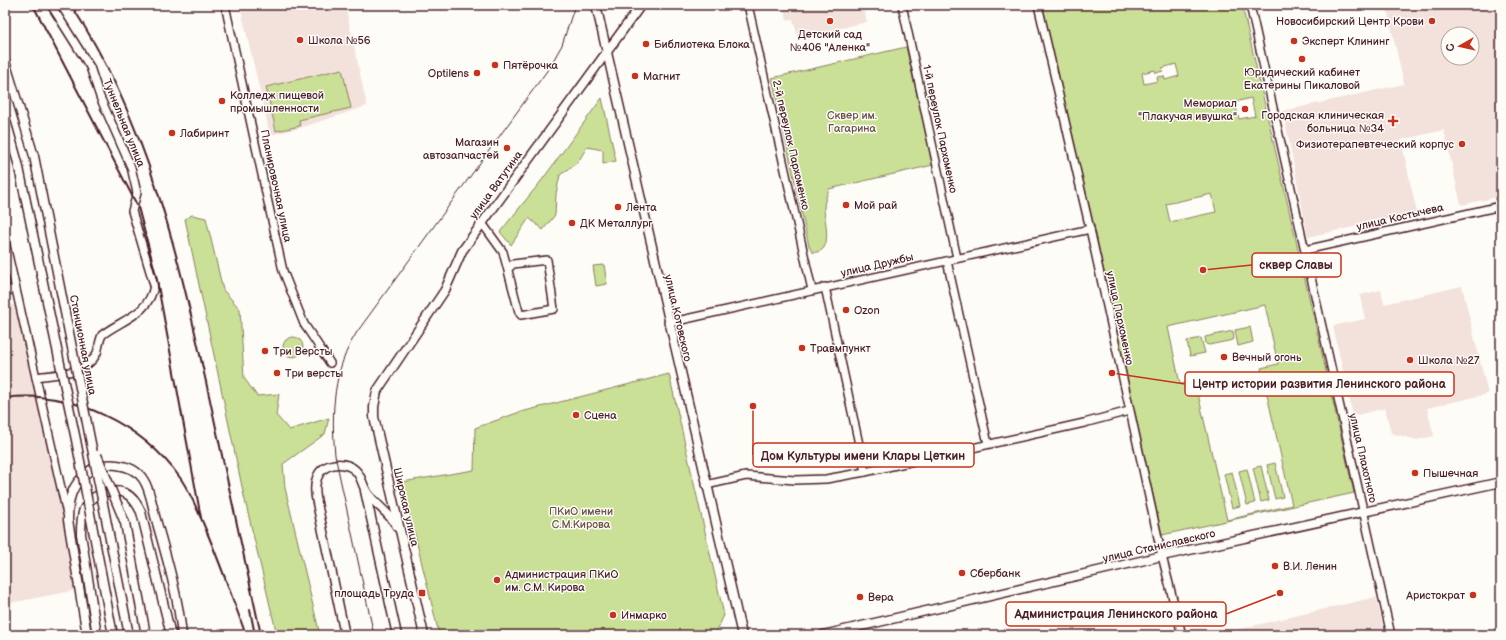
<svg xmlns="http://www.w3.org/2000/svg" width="1506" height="640" font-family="'Balsamiq Sans',sans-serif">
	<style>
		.built { fill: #f3e1db; fill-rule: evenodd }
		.green { fill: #cae096; stroke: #8a8060; fill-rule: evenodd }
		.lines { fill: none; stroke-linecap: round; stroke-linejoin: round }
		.minor-casing { stroke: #4a1f2b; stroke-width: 10 }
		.major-casing { stroke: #4a1f2b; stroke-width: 11 }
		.minor { stroke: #fdfcf7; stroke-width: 7 }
		.major { stroke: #fdfcf7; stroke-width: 8 }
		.tram { stroke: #4a1f2b; stroke-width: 1 }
		.rail { stroke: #4a1f2b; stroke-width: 2 }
		.major-bridge-casing { stroke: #4a1f2b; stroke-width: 11; stroke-linecap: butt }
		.major-bridge { stroke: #fdfcf7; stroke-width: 8 }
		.poi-dot { fill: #c8321e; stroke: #fdfcf7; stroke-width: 1.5 }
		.labels { text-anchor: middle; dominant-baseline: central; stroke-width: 3; stroke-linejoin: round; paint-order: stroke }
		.poi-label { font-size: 11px; fill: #4a1f2b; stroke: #fdfcf7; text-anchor: start }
		.park-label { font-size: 11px; fill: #6a4f46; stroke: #fdfcf7 }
		.street-label { font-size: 11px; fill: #4a1f2b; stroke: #fdfcf7 }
		.leader { fill: none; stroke: #c8321e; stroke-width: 1.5 }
		.callout-dot { fill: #c8321e; stroke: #fdfcf7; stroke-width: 1.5 }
		.callout { fill: #fdfcf7; stroke: #c8321e; stroke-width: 1.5 }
		.callout-label { font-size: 12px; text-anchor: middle; font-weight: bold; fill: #4a1f2b }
	</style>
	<rect width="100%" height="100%" fill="#fdfcf7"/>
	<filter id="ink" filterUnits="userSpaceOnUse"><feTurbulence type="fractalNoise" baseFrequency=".025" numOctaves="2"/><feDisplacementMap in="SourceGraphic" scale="8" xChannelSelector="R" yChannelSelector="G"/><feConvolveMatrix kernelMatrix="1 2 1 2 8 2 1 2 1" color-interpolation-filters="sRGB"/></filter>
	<g filter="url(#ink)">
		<g class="built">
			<path d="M240 5H345L367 106 300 128 270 135Z"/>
			<path d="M783 5H863L867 22 798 38 793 19 787 20Z"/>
			<path d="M1386 5H1501V196L1461 205 1444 130 1401 140 1417 213 1308 237 1283 111 1404 84ZM1448 34H1472V58H1448Z"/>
			<path d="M5 251 13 286 5 287Z"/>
			<path d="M1462 286 1488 394 1427 408 1434 436 1417 440 1391 433 1385 408 1353 416 1333 326 1365 319 1360 295 1381 290 1384 304Z"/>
			<path d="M5 300 16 307 21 315 66 517 77 590 5 604Z"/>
			<path d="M1376 597 1385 635H1214Z"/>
		</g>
		<g class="green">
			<path d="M1042 5H1242L1354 493 1162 535 1098 244ZM1176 64 1179 76 1165 80 1164 76 1157 77 1158 81 1144 84 1142 73 1155 70 1156 73 1163 71 1162 68ZM1251 98 1255 116 1239 119 1235 102ZM1212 194 1216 212 1170 222 1166 204ZM1265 305 1278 364 1261 368 1292 505 1227 520 1195 381 1180 384 1168 327Z"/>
			<path d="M906 47 933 165 829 189C827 195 824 201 824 208 824 220 835 255 812 252L809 246 772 78Z"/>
			<path d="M342 69 351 108 299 120 300 126 276 131 266 87Z"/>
			<path d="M602 98 616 161 603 164V150L587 147 578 162 560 175 556 194 555 215 543 230 529 218 511 245 500 232 542 180Z"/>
			<path d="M192 215 206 218 223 290 240 309 244 378 257 396 279 394 276 415 289 430 329 418 325 434 283 464 285 488 320 635H277L244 496 185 219Z"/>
			<path d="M604 265 607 284 596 286 593 266Z"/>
			<path d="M1250 327 1253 342 1238 346 1235 330Z"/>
			<path d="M1233 331 1234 339 1233 340 1209 345 1206 344 1205 337Z"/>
			<circle cx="293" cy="347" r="10"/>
			<path d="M1201 338 1205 353 1190 356 1187 341Z"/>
			<path d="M669 374 724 615 715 635 439 634 402 482 474 470 475 428 517 413Z"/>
			<path d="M1275 463 1283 497 1275 499 1267 465Z"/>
			<path d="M1261 466 1269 500 1261 502 1253 468Z"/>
			<path d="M1247 469 1255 503 1247 505 1239 471Z"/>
			<path d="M1232 472 1240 506 1232 508 1224 474Z"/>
		</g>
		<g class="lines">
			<g class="minor-casing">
				<g id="minor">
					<path d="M225 5 283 271 304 324 330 363"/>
					<path d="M748 5 812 290"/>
					<path d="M902 5 957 258"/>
					<path d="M1038 5 1090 229 1162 556 1182 635"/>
					<path d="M1250 5 1391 635"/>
					<path d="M482 223 503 252 519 312 521 315 554 309 547 260 513 264 508 269"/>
					<path d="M5 241 67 514"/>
					<path d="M1305 250 1501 206"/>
					<path d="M947 261 988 444"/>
					<path d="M825 287 865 472"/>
					<path d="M5 291 16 289"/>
					<path d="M668 323 1090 229"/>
					<path d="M36 377C57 374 87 374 97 353 99 347 99 341 102 335 121 320 150 314 154 285L132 211 137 193 131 167 100 97 90 67 51 5"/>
					<path d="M706 485 746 476 795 480 826 479 865 472 1084 423 1129 411"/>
				</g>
			</g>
			<g class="major-casing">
				<g id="major">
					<path d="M596 5 742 635"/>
					<path d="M365 491 397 635"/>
					<path d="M87 635 68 520C68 500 71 485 88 472 103 460 132 463 143 479 150 489 152 504 155 516 166 555 178 595 182 635"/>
					<path d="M97 635 81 534C81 526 81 517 84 509 91 495 110 487 125 493 133 497 137 504 141 512L171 635"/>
					<path d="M345 635 317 503C315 494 314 486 317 478 322 463 343 460 355 470 362 476 362 486 368 494 377 506 391 514 398 528"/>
					<path d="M424 635 374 417V407L377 391 445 290 462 251 641 5"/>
					<path d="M823 635 1162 556 1501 482"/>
				</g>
			</g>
			<use href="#minor" class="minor"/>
			<use href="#major" class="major"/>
			<path class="tram" d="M374 635 335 455C331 412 333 369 357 332L549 68 562 45 575 5"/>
			<g class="rail">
				<path d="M33 5 138 207 156 275 201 518"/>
				<path d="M71 5C148 121 179 258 208 391 226 473 244 554 261 635"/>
				<path d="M5 398C71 389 143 425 181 479 191 494 199 513 206 530 221 565 233 600 246 635"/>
				<path d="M250 610 255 635"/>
			</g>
			<g class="major-bridge-casing">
				<g id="major-bridge">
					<path d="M5 61 34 156 129 635"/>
					<path d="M5 117 18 163 76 440 113 635"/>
					<path d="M97 455 125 523 146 635"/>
				</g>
			</g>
			<use href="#major-bridge" class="major-bridge"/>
		</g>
	</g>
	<g class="poi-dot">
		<circle cx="830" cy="21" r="4"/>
		<circle cx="1432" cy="21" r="4"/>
		<circle cx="300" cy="40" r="4"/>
		<circle cx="1294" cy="41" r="4"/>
		<circle cx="646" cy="44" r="4"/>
		<circle cx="1302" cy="59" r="4"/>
		<circle cx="495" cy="65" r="4"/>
		<circle cx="477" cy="73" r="4"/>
		<circle cx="635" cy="76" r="4"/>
		<circle cx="222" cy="101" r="4"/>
		<circle cx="1245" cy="109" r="4"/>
		<path d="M1391 115h4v4h4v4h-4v4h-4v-4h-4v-4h4z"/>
		<circle cx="172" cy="133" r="4"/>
		<circle cx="1462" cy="144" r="4"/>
		<circle cx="507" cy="148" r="4"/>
		<circle cx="846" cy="205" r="4"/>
		<circle cx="618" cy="207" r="4"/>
		<circle cx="572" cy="223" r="4"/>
		<circle cx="846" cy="310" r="4"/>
		<circle cx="802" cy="348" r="4"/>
		<circle cx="265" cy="351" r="4"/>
		<circle cx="1224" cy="357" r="4"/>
		<circle cx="1410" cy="360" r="4"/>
		<circle cx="277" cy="373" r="4"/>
		<circle cx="576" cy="415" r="4"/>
		<circle cx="1415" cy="473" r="4"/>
		<circle cx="1275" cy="566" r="4"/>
		<circle cx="962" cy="573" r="4"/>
		<circle cx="497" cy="580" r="4"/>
		<rect x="418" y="589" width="8" height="8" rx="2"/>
		<circle cx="1473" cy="595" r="4"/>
		<circle cx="860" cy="597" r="4"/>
		<circle cx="613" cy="615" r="4"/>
	</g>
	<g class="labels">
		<g class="poi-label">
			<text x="1424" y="21" text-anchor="end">Новосибирский Центр Крови</text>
			<text x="830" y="34" text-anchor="middle">Детский сад<tspan x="830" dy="13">№406 "Аленка"</tspan></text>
			<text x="308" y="40">Школа №56</text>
			<text x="1302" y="41">Эксперт Клининг</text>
			<text x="654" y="44">Библиотека Блока</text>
			<text x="503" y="65">Пятёрочка</text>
			<text x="1302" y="72" text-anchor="middle">Юридический кабинет<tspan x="1302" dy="13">Екатерины Пикаловой</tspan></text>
			<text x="469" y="73" text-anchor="end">Optilens</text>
			<text x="643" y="76">Магнит</text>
			<text x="230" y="95">Колледж пищевой<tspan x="230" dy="13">промышленности</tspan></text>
			<text x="1237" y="103" text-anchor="end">Мемориал<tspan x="1237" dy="13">"Плакучая ивушка"</tspan></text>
			<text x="1384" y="115" text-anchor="end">Городская клиническая<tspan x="1384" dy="13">больница №34</tspan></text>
			<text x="180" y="133">Лабиринт</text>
			<text x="499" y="142" text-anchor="end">Магазин<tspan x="499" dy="13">автозапчастей</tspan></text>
			<text x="1454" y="144" text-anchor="end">Физиотерапевтеческий корпус</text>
			<text x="854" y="205">Мой рай</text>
			<text x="626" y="207">Лента</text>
			<text x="580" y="223">ДК Металлург</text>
			<text x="854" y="310">Ozon</text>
			<text x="810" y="348">Травмпункт</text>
			<text x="273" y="351">Три Версты</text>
			<text x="1232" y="357">Вечный огонь</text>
			<text x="1418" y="360">Школа №27</text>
			<text x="285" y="373">Три версты</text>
			<text x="584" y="415">Сцена</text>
			<text x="1423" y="473">Пышечная</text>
			<text x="1283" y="566">В.И. Ленин</text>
			<text x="970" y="573">Сбербанк</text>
			<text x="505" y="574">Администрация ПКиО<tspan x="505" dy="13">им. С.М. Кирова</tspan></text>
			<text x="414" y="593" text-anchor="end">площадь Труда</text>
			<text x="1465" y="595" text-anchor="end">Аристократ</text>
			<text x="868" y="597">Вера</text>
			<text x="621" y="615">Инмарко</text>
		</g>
		<g class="park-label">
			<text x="852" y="115">Сквер им.<tspan x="852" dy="13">Гагарина</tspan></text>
			<text x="581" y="511">ПКиО имени<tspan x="581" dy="13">С.М.Кирова</tspan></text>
		</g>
		<g class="street-label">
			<text transform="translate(124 123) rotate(68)">Туннельная улица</text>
			<text transform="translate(940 129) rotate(78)">1-й переулок Пархоменко</text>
			<text transform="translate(791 145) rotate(77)">2-й переулок Пархоменко</text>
			<text transform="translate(496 185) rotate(-54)">улица Ватутина</text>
			<text transform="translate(276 186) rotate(78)">Планировочная улица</text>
			<text transform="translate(1400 217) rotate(-13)">улица Костычева</text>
			<text transform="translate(877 265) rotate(-13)">улица Дружбы</text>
			<text transform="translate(678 318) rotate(77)">улица Котовского</text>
			<text transform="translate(1120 318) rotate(78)">улица Пархоменко</text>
			<text transform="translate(83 345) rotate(79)">Станционная улица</text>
			<text transform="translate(1363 458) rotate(77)">улица Плахотного</text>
			<text transform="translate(406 507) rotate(77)">Широкая улица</text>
			<text transform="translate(1159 546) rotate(-13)">улица Станиславского</text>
		</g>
	</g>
	<path class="leader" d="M1203 270L1252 265M1112 373L1185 384M753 406L753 455M1280 593L1226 614"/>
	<g class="callout-dot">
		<circle cx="1203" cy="270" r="4"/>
		<circle cx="1112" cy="373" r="4"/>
		<circle cx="753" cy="406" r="4"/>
		<circle cx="1280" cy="593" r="4"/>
	</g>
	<g class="callout">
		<rect x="1252" y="253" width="89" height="24" rx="4"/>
		<rect x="1185" y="372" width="269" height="24" rx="4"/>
		<rect x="753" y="443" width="221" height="24" rx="4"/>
		<rect x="1006" y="602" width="220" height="24" rx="4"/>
	</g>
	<g class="callout-label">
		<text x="1296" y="269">сквер Славы</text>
		<text x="1319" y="388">Центр истории развития Ленинского района</text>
		<text x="863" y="460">Дом Культуры имени Клары Цеткин</text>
		<text x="1116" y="618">Администрация Ленинского района</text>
	</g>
	<rect width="1506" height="640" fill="none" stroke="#fdfcf7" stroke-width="20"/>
	<rect x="10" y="10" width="1486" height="620" fill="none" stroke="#4a1f2b" stroke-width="1.5" filter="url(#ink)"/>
	<g transform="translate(1460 46) rotate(262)"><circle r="19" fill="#fdfcf7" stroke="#b5a4a5"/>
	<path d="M0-3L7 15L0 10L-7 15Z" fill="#c8321e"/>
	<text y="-6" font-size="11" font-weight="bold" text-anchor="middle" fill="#4a1f2b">С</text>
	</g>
</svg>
